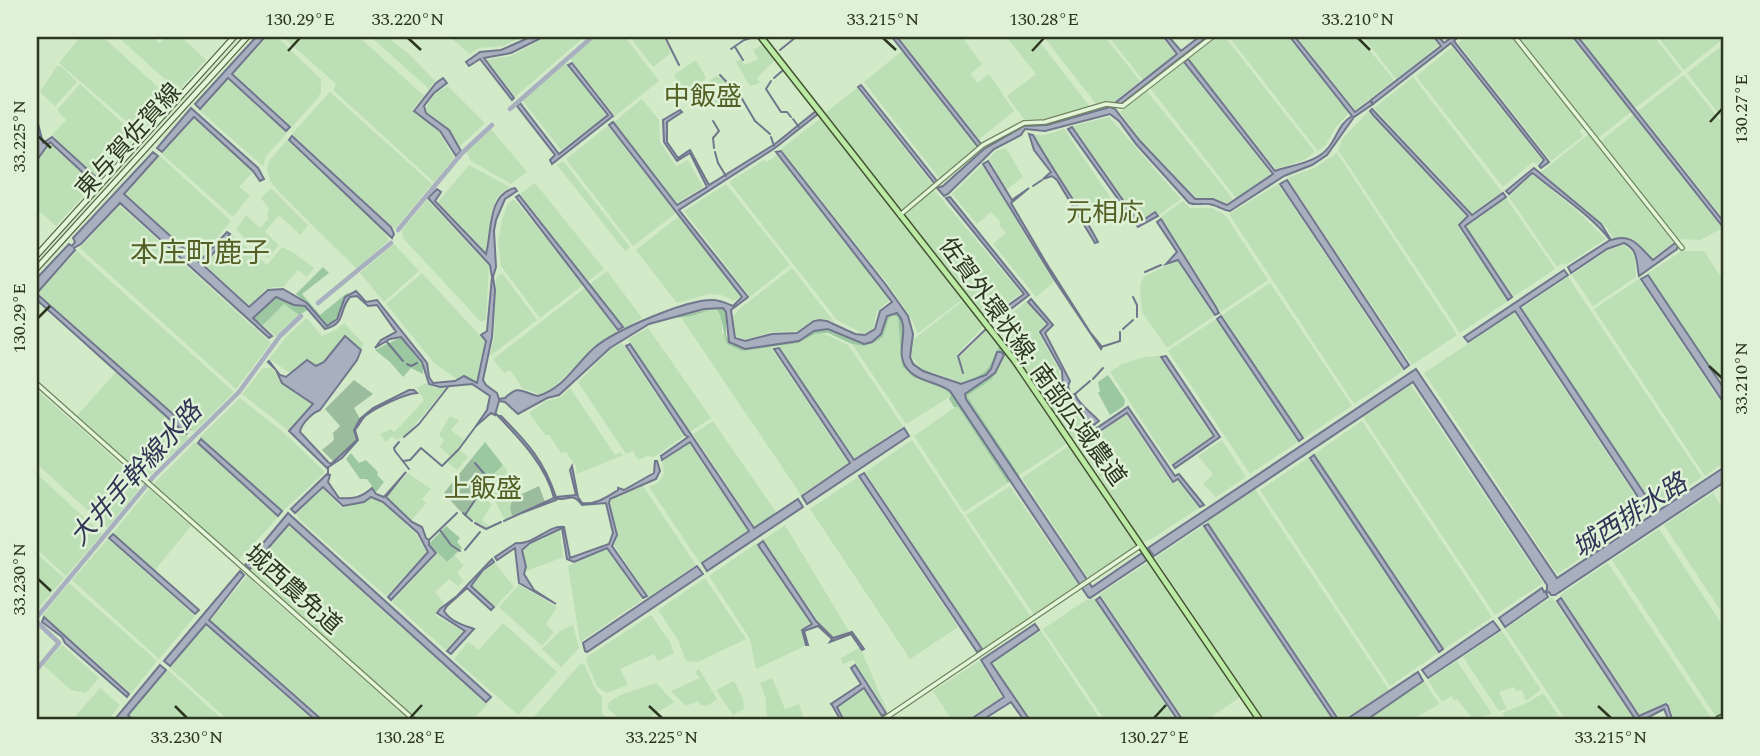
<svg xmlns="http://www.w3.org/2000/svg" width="1760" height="756" font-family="Spectral,'Noto Sans JP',serif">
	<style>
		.farmland { fill: #bddfb6 }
		.green { fill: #9cc8a1 }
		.cemetery { fill: #9bbd9e }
		.water { fill: #a8afbf; stroke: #70778c; stroke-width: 2 }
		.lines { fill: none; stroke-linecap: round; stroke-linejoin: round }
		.stream { stroke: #70778c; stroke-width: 2 }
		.canal { stroke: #a8afbf; stroke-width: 4.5 }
		.tertiary-casing { stroke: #71855e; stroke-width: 6 }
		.secondary-casing { stroke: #546742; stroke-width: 7 }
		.primary-casing { stroke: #445332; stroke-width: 8 }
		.trunk-casing { stroke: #445332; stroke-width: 8 }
		.tertiary { stroke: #e3f6da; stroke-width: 3.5 }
		.secondary { stroke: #e3f6da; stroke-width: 4.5 }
		.primary { stroke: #baeaa4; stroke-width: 5 }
		.trunk { stroke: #a6de82; stroke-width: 5 }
		.ticks { fill: none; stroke: #2c3621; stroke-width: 2.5 }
		.labels { text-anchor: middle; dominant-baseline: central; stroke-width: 5; stroke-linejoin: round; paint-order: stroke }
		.street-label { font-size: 24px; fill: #2c3621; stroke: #dff2d7 }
		.neighbourhood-label { font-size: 26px; fill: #535f24; stroke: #dff2d7 }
		.water-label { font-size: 26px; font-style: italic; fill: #313455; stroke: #dff2d7 }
		.quarter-label { font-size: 28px; fill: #535f24; stroke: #dff2d7 }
		.neatline { fill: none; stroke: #2c3621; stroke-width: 2.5 }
		.ticks-label { font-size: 18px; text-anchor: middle; fill: #2c3621 }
	</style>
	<rect width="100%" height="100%" fill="#d2eac8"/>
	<g class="farmland">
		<path d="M80 37H103L171 99 140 133 59 63Z"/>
		<path d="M118 37H151L160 43 167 37H181L206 60 178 91Z"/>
		<path d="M267 37H277L321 79V92L317 99 292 127 234 74Z"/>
		<path d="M283 37H359L424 96 412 110 439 132 454 158 434 182 333 90 336 84Z"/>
		<path d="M371 37H387L409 54 435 81 429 89Z"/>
		<path d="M450 37H522L503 46 479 48 470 54Z"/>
		<path d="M546 37H584L515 97 486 60 511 56Z"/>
		<path d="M594 37H625L659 81 615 116 570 58Z"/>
		<path d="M630 37H666L664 39 671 53 653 67Z"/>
		<path d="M899 37H962L982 64 970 74 978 83 989 74 1014 111 979 139Z"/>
		<path d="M1006 37H1036L1090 107 1045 119H1024L1007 96 1036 74Z"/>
		<path d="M1044 37H1105L1140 81 1114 102 1108 101 1096 104Z"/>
		<path d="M1109 37H1162L1176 54 1143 80Z"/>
		<path d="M1216 37H1225L1315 152 1304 160 1276 169 1188 58Z"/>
		<path d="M1229 37H1288L1349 113 1335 128 1326 145 1318 151Z"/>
		<path d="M1297 37H1359L1394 80 1355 110Z"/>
		<path d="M1363 37H1433L1439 45 1396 79Z"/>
		<path d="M1466 37H1513L1584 127 1579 131 1583 136 1551 161 1458 43Z"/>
		<path d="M1519 37H1571L1631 112 1598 138Z"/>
		<path d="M1579 37H1654L1682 72 1635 108Z"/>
		<path d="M1658 37H1723V39L1684 70Z"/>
		<path d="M763 44 775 60 757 78 760 83 750 86 736 62 740 59 745 65 758 59 753 50Z"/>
		<path d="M1452 47 1542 160 1537 164 1533 162 1503 187 1416 76Z"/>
		<path d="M1719 48 1723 53V119L1687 73Z"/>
		<path d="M902 51 976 147 940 179 864 82Z"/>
		<path d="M696 60 706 78 686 95 674 75Z"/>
		<path d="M1183 62 1271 174 1236 198 1150 88Z"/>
		<path d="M565 63 607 115 561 150 522 100Z"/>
		<path d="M57 66 62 67 77 82 55 106 40 92Z"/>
		<path d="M1684 75 1723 124V218L1638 111Z"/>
		<path d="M716 76 725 80 737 95 734 98 724 87 716 95 720 101 715 105 708 97 702 101 695 92Z"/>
		<path d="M1413 77 1502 192 1472 213 1374 108Z"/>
		<path d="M228 80 287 133 266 156 263 166 200 111Z"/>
		<path d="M80 84 137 136 99 179 52 135 66 120 57 110Z"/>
		<path d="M448 86 485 123 460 146 449 129 427 112 426 107 435 94Z"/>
		<path d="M857 88 933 185 901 210 825 113Z"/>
		<path d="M1147 90V91L1233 199 1227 203 1213 198H1195L1141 140 1120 112Z"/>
		<path d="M330 92 432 184 395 229 292 134Z"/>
		<path d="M642 99 659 120 660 142 676 166 688 160 703 187 677 203 614 122Z"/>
		<path d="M1368 112 1467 217 1457 225 1508 301 1460 333 1338 150 1342 139Z"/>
		<path d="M1633 115 1722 228 1700 240 1678 239 1601 141Z"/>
		<path d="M1109 117 1181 199 1159 215 1155 211 1140 222 1073 126Z"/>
		<path d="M821 118 963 299 918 333 910 316 887 283 781 149Z"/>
		<path d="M194 119 253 172 239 187 250 195 233 217 162 154Z"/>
		<path d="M608 126 676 213 633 246 566 159Z"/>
		<path d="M491 129 527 172 511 184 471 161 466 151Z"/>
		<path d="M1064 129 1112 200 1085 215 1051 165 1034 135H1045Z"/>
		<path d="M1589 134 1674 242 1653 258 1632 238H1613L1607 228 1541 172Z"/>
		<path d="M287 140 384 231 389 240 357 269 277 190 270 180 267 170 269 161Z"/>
		<path d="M49 143 94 184 56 226 37 209V162Z"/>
		<path d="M1006 148 1023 177 1006 190 989 159 996 151Z"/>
		<path d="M1337 153 1457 335 1412 365 1287 178 1314 168Z"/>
		<path d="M777 155 890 300 877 311 873 329 868 333H862L837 320 729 182 764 160 767 162Z"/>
		<path d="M160 156 231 221 198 260 126 194Z"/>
		<path d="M563 161 630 247 625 251 557 165Z"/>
		<path d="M469 165 510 187 502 192 497 198 491 213 486 252 438 202Z"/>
		<path d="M982 165 1054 282 1036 297 993 244 1006 233 999 225 1001 222 991 212 977 224 952 194Z"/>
		<path d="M1532 174 1574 208 1606 239 1565 265 1563 263 1557 267 1509 197Z"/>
		<path d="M535 183 604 269 588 281 520 194Z"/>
		<path d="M726 184 790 265 750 297 684 211Z"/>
		<path d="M1278 184 1403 371 1354 404 1229 214Z"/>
		<path d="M271 188 308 225 300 235 279 215 265 232 279 245 268 258 236 230 246 215 260 228 269 218 267 215 269 209 261 198Z"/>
		<path d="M934 190 1021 293 994 313 988 321 904 214Z"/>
		<path d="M1506 198 1555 269 1513 297 1466 226Z"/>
		<path d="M514 199 583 285 540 318 501 266 498 242 502 219 508 204Z"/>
		<path d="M427 200 489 266 486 320 481 322 403 238 402 230Z"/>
		<path d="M1183 201 1190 208H1212L1225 215 1268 280 1221 312 1161 217Z"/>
		<path d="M119 205 271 343 236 389 80 248Z"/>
		<path d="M679 216 741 296 734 301 721 295 709 294 677 303 636 250Z"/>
		<path d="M232 235 267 265 282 247 293 252 314 268 307 277 298 270 283 287H273L265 290 250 306 205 265Z"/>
		<path d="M394 244 419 271 384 302 360 273Z"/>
		<path d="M1623 245 1628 248 1635 255 1636 277 1593 306 1572 275 1607 251Z"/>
		<path d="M77 251 234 392 194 432 38 293Z"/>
		<path d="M1682 251H1704L1723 280V386L1648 273Z"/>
		<path d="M1177 261 1214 316 1167 348 1142 312 1140 291 1141 282 1145 276Z"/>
		<path d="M792 268 835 323 827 319H815L797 331 772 332 744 340 736 336 733 317 739 309Z"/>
		<path d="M607 271 642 318 624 328 590 284Z"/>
		<path d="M422 273 485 341 476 382 464 375 457 379 435 364 386 304Z"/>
		<path d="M502 273 537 320 490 356 494 337 496 278Z"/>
		<path d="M1568 277 1702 477 1655 508 1522 308Z"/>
		<path d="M1639 279 1723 405V463L1705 476 1594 309Z"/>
		<path d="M1270 283 1352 406 1304 438 1222 315Z"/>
		<path d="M585 288 618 332 592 348 579 363 550 390 539 394 523 389 510 370 504 373 493 359Z"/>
		<path d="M964 300 984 326 957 354 959 357 987 330 999 346 989 368 984 374 963 383 922 369 911 356 914 339Z"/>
		<path d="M1027 301 1046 324 1038 332 1059 370 1062 389 1066 399 1093 426 1073 439 1008 346 1012 341 999 323Z"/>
		<path d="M284 304 299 315 276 337 263 325Z"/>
		<path d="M717 309 722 317V333L742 351 770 346 848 463 801 495 682 319Z"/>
		<path d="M1514 313 1647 514 1557 574 1424 373Z"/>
		<path d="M894 315 898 317 902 366 913 377 946 390 951 396 906 424 852 344 864 346 883 337 889 318Z"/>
		<path d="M305 319H308L322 336 336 330 344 323 364 344 361 350 345 336 324 362 316 367 307 360 290 373 269 359 286 337Z"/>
		<path d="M1216 319 1298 442 1250 474 1168 351Z"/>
		<path d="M648 328 711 418 690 432 628 339Z"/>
		<path d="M815 333H823L848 345 903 426 855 459 778 345 798 343Z"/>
		<path d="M622 343 684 436 654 457 647 456 638 460 633 451 626 454 578 382 611 349Z"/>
		<path d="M1006 354 1068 443 1019 475 967 396 992 379Z"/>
		<path d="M1159 356 1212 436 1171 465 1110 372 1122 364 1145 357Z"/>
		<path d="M263 368H271L275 372 282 384 312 405 289 431 242 394Z"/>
		<path d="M116 372 189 438 145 479 76 417Z"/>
		<path d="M426 383 435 388 447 387 407 434 397 440 392 436 386 442 380 434 391 429 394 432 407 419 424 400 417 388Z"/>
		<path d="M1411 385 1543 583 1495 615 1363 417Z"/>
		<path d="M570 388 615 455 620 452 623 455 577 474 576 466 566 452 561 453 549 435H545L529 413 546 401 561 397Z"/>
		<path d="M37 390 143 484 107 528 37 464Z"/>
		<path d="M240 398 283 432 325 472 283 511 200 437Z"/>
		<path d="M957 406 1008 483 964 512 914 436Z"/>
		<path d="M1126 415 1172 483 1178 481 1199 508 1153 538 1143 542 1076 441 1096 429 1100 433Z"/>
		<path d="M450 416 459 420 451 430 464 440 460 450 468 457 457 470 447 462 450 456 440 447 444 440 439 435Z"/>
		<path d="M713 421 776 512 755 527 693 434Z"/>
		<path d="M1362 421 1492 617 1444 649 1314 454Z"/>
		<path d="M912 440 1031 617 983 649 865 472Z"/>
		<path d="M1222 440 1246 477 1216 497 1203 484 1213 474 1198 456Z"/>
		<path d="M195 442 278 517 240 559 235 558 153 486 156 481Z"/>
		<path d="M689 443 748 531 700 563 649 487 658 483 664 473 662 461Z"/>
		<path d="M1070 445 1138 545 1089 579 1022 478Z"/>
		<path d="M1309 457 1438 653 1390 686 1260 490Z"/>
		<path d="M503 465 512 478 507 487 513 498 510 507 512 516 505 520 495 501 489 497 486 500 492 504 482 520 490 527 484 528 466 515 490 478Z"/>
		<path d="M408 473 431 489 422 499 426 503 412 520 387 497Z"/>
		<path d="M37 474 102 534 66 576 37 549Z"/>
		<path d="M858 477 958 627 910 659 810 509Z"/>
		<path d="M643 486 696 565 649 597 614 545 618 535 610 503 612 498Z"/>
		<path d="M1010 486 1078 585 1034 615 966 515Z"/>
		<path d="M149 489 191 526 155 570 113 533Z"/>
		<path d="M323 489 342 508 372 498 383 503 416 534 427 552 386 596 299 519 296 513Z"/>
		<path d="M1255 489 1389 690 1345 719H1340L1207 521Z"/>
		<path d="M1713 493 1723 509V614L1664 525Z"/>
		<path d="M288 525 487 705 473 719H417L249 571Z"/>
		<path d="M785 525 847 628 850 632 833 637 818 621 763 540Z"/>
		<path d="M1203 526 1332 719H1264L1155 558Z"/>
		<path d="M560 529 563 557 527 571 523 550 531 544 547 537Z"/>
		<path d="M1659 529 1723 626V713L1716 717 1612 560Z"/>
		<path d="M108 539 195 616 159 659 72 580Z"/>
		<path d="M757 543 811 624 801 629 805 646 756 669 750 639 709 576Z"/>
		<path d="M607 548 642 600 580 642 568 566Z"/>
		<path d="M438 553 447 562 454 555 464 565 457 573 464 581 458 586 449 579 435 592 444 603 435 615 463 631 446 650 392 602Z"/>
		<path d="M37 554 64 578 37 610Z"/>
		<path d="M1149 562 1240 697 1208 719H1184L1100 594Z"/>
		<path d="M495 563 514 587 495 607 472 586 483 571Z"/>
		<path d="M1608 563 1712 719H1674L1668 702 1640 715 1560 595Z"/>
		<path d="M247 576 408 719H323L210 620Z"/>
		<path d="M705 578 746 639 698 662 686 661 678 640 658 610Z"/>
		<path d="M69 583 157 661 131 693 43 615Z"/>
		<path d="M519 585 557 607 546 624 554 632 542 646 499 607Z"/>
		<path d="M1552 597 1634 719H1565L1505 629Z"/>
		<path d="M1095 599 1175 719H1104L1043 629 1086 600Z"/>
		<path d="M651 615 670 642 674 653 658 661 654 654 620 669 628 685 607 693 603 691 597 686 586 661 588 656Z"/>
		<path d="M503 623 557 672 518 715 454 659 468 642 479 650Z"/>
		<path d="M205 625 312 719H227L170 668Z"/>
		<path d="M573 625 579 648 561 667 542 649 560 631Z"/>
		<path d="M1041 631 1100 719H1030L992 664Z"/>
		<path d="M1502 631 1541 690 1526 701 1522 690 1516 691 1514 687 1499 692 1507 709 1499 711 1463 657Z"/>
		<path d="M62 645 99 678 86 693 71 690 43 665Z"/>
		<path d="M860 647 888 713 853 660 843 664 841 658Z"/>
		<path d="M979 661 1002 697 968 719H951L933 691Z"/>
		<path d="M1457 661 1492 714 1473 719 1457 699 1455 701 1451 696 1442 702 1428 680Z"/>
		<path d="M581 663 584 664 596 690 602 697V713L608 719H532Z"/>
		<path d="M699 669 717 699 707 706 701 705 698 701 686 706 671 691 700 678 695 672Z"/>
		<path d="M168 670 222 719H133L129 715Z"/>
		<path d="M772 678 785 709 799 704 803 716 795 719H769L766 713V699L760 683Z"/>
		<path d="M734 681 743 699 744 709 733 715 716 690Z"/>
		<path d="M1424 681 1439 704 1414 719H1369Z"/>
		<path d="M656 683 674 702 647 719H620L609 710 607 704 620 695Z"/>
		<path d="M100 688 120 705 109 719H73Z"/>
		<path d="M864 690 882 717 878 719H844L838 707Z"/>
		<path d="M1543 693 1561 719H1506L1502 713 1527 703Z"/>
	</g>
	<g class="green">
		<path d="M323 267 329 273 302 294 320 315 347 293 349 294C342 305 339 320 326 326L311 307 296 294Z"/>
		<path d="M276 297C282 299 305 306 309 309L299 315 284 304 263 325 253 318Z"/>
		<path d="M716 308H723L726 312V337L745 349 798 341 814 331 828 329 864 344 872 342 881 334 887 316 897 313C908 325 903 340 902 355L922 380 950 391 1010 480 1008 483 958 407H954L949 399 951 395 946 390 913 377 902 366 898 318 894 315 889 318 883 337 873 343 864 346 852 344 828 333H823L815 334 798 343 742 351 727 344C722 332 724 320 717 309 703 311 688 320 675 317Z"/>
		<path d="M913 334C914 342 910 350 911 357 914 371 951 379 963 383 989 372 988 371 999 346L1006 354 992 379 967 396 1019 475 1018 476 964 394 990 377 997 352 991 369 986 375 961 384 922 371 913 364 909 357Z"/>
		<path d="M401 337 423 366V374L411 368 403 377 390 362 375 350Z"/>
		<path d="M1108 375 1125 400 1124 406 1110 415 1098 393 1100 391 1098 382Z"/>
		<path d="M485 442 503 465 490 478 472 458Z"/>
		<path d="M351 453 359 463 366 460 378 472 377 475 384 482 376 492 367 479H360L346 459Z"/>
		<path d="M446 526 460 538 457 542 462 548 447 562 429 544Z"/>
	</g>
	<g class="cemetery">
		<path d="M354 380 373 394 354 408 360 419 354 429 357 440 333 461 322 450 334 440 333 433 340 426 325 409Z"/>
		<path d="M472 458 490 478 466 515 460 511 444 493Z"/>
		<path d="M510 482 520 495 539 486 545 502 512 516 510 507 513 498 507 487Z"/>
	</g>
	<g class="water">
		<path d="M256 37H265L232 74 290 127 286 131 228 78 200 109 195 104Z"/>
		<path d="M526 37H543L511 53 484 58 514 98 512 100 480 59 469 66 466 62 480 52 501 50 526 39Z"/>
		<path d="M892 37H897L981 144 978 147Z"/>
		<path d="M1164 37H1169L1181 51 1199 37H1207L1121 104 1115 103 1177 54Z"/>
		<path d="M1290 37H1295L1355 112 1370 101 1373 104 1354 117 1327 155 1312 165 1284 176 1230 211C1223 210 1220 207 1213 205 1205 202 1197 206 1189 203L1136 144 1119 121 1110 114 1045 131 1025 129 1021 135 994 149 948 194 944 196 937 188 943 186 984 149 1024 126 1047 125 1110 107 1115 109 1140 141 1195 199H1213L1227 205 1273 174 1184 62 1188 59 1275 171C1292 165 1317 163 1329 147 1338 135 1339 124 1352 116Z"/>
		<path d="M1434 37H1439L1444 43 1452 37H1458L1454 41 1549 162 1541 168 1539 166 1544 160 1451 43 1373 104 1371 100 1441 46Z"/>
		<path d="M1573 37H1578L1723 221V227Z"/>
		<path d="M572 63 613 116 552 164 550 160 555 155 517 106 520 103 559 154 608 115 568 65Z"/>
		<path d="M443 78 447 83 434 93 424 106 426 113 449 130 461 151 456 156 440 131 414 111 436 83Z"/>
		<path d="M861 85 937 181 935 184 858 87Z"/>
		<path d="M191 108 258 168 264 179 260 181 253 171 194 117 162 152 157 148Z"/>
		<path d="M1372 109 1472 215 1503 193 1506 197 1465 226 1512 297 1508 300 1459 225 1468 216 1373 115 1370 111Z"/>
		<path d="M680 110 682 112 667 122V142L678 158 690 150 709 185 775 144 816 111 818 114 775 148 679 210 748 297 731 310 735 338 745 341 772 334 797 333 814 321 820 320 827 321 855 334 865 335 875 329 880 311 892 302 776 152 781 151 886 285 908 316 913 334 910 357 913 364 923 371 961 384 986 375 991 369 997 352H1001L1004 355 995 373 965 394 966 399 1092 587 1142 553 1147 560 1090 598 1088 597 950 391C936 381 916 382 906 367 894 350 912 329 897 313L887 316 881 334 872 342 864 344 828 329 814 331 799 341 745 349 729 342 726 312 723 308 704 309 649 324 610 348 559 395 547 398 518 414 505 402 499 401 495 415 491 413 476 426 487 410 490 396 472 384 440 387 429 384 422 362 401 337 390 339 375 348 381 340 396 332 377 305 368 306 357 296 350 297C338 311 347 323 325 329L305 306 294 305 276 297 253 318 272 336 269 338 120 203 81 244 74 248 75 250 37 293V278L69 244 72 246 75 242 73 238 153 152 158 156 124 194 199 262 227 232 230 234 203 265 249 307 268 290 283 289 307 303 327 326 337 319 345 297 356 291 366 302 377 300 427 363 429 377 433 383 455 381 464 376 477 383 486 341 481 335 487 331 492 277 490 265 428 198 437 189 441 192 435 201 486 254C492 233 487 194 515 188L517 191 505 199 496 220 494 231 496 267 493 277 495 290 492 337 483 380 486 385 497 393 499 399 505 398C520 384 520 392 538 396 564 388 574 366 594 348 615 330 685 300 712 300 720 300 726 303 733 306L742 297 609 125 613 122 677 205 707 187 690 153 677 161 664 142 663 120Z"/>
		<path d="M37 120 43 143 52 137 97 178 93 182 50 142 37 160Z"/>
		<path d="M1072 127 1139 223 1155 212 1158 216 1138 227 1068 129Z"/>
		<path d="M1029 134 1033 135C1053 171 1078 204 1098 242L1095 243 1057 180 1052 176 1043 179 1051 172 1034 150Z"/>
		<path d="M292 136 391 227 394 234 392 238 289 140Z"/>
		<path d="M988 161 1012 200 1029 188 1011 203 1045 261 1090 332 1102 347 1101 349 1054 279 983 164Z"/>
		<path d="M1534 168 1601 224 1611 240C1633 233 1638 246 1653 260L1675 243 1678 246 1677 249 1639 276C1636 262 1639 250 1624 243L1607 249 1571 273 1568 267 1610 240C1592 216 1558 194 1534 174L1532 173 1509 194 1506 191Z"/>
		<path d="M1287 180 1409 365 1404 369 1280 184Z"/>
		<path d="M519 195 623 327 618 330 516 197Z"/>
		<path d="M950 197 1029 295 994 322 991 321 995 315 1024 294 946 198Z"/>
		<path d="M1161 219 1216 307 1219 313 1215 315 1178 260 1166 264 1177 252 1157 222Z"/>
		<path d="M1564 270 1568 275 1520 307 1654 508 1648 512 1515 311 1468 342 1464 337Z"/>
		<path d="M1648 275 1723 387V402L1641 279Z"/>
		<path d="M37 293V294L190 429 186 434 37 300Z"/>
		<path d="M1031 299 1053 325 1045 333 1070 381 1068 386 1071 395 1075 394C1078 404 1091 412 1099 421L1094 425 1067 399 1063 389 1062 371 1040 332 1048 324 1028 302Z"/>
		<path d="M1221 316 1303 438 1299 441 1217 319Z"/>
		<path d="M345 336 361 350 357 360 320 410C312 413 301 424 300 432L328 462 331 464 357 440 354 430 360 419 373 408 409 390H414L417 393C405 394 376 407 365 416 361 420 359 425 355 430L358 440 342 458 327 468 289 431 313 404 282 383 276 370 268 362 269 361 280 375 286 377 307 360 316 366 324 362Z"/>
		<path d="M630 344 754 528 798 499 803 507 707 571 702 563 749 531 690 442 662 460 661 456 688 437 685 435 626 346Z"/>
		<path d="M779 348 854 460 904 428 909 436 807 504 802 496 850 463 774 349Z"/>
		<path d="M1166 356 1220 437 1175 468 1173 465 1214 436 1161 357Z"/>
		<path d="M1416 369 1557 578 1723 468V483L1555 595H1551L1549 592 1546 593 1548 597 1505 627 1499 618 1542 588 1544 592 1547 590V585L1413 382 1154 556 1148 548Z"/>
		<path d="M1128 407 1175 476 1179 474 1204 505 1200 507 1178 479 1173 482 1127 413 1100 431 1097 428Z"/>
		<path d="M498 416H501C528 443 544 461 556 497L576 495 570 470 572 466 578 497 582 503C596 505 607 497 618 490V488L624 490 654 473 655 461H657L660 471 656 479 610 499 609 503 617 535 612 546 647 596 643 598 607 548 574 562 567 559 562 528 530 543 522 550 526 567 524 574 534 590 556 604 519 583 515 548 497 560 495 557 516 543C535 545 547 525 564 527L570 558 609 544 613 533 606 503 582 505C571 490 567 503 556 498V500L519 514 554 498C546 466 521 440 498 416Z"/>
		<path d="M201 439 282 511 278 516 198 443Z"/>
		<path d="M1314 455 1443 649 1439 652 1310 458Z"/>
		<path d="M406 472 386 497 412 522 422 527 426 538 429 540V545L436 553 391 600 388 597 428 552 418 533 383 502 371 497 364 502 343 506 323 487 295 513 291 509 327 474 330 475 328 482 339 498C353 499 361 498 372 488L376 494 384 497Z"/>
		<path d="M864 473 982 649 977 652 859 476Z"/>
		<path d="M288 513 491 697 486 702 289 524 250 569 245 565Z"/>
		<path d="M1208 524 1338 719H1333L1204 526Z"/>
		<path d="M113 534 199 610 195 614 109 538Z"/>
		<path d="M763 541 816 621 833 638 852 632 864 649 862 650 851 634 830 642 832 639 818 626 804 631 808 645H806L802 630 812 624 758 545Z"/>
		<path d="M492 559 494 562 483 570 471 586 494 607 491 610 467 588 447 606 444 611C451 622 463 625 474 629L451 654 447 651 465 631 437 613 440 609 457 596Z"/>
		<path d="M697 566 703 574 587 652 585 651 583 643Z"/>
		<path d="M240 571 244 575 209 620 321 719H314L206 624 170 666 164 661Z"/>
		<path d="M1100 597 1182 719H1177L1096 600Z"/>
		<path d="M1561 598 1639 716 1666 704 1668 706 1672 719H1668L1664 709 1645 719H1635L1557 601Z"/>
		<path d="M44 617 129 694 127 697 65 643 62 637 42 622Z"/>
		<path d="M1493 621 1500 630 1428 678 1422 670Z"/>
		<path d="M1035 624 1039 630 991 663 1029 719H1023L1011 702 984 719H971L1004 697 981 660Z"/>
		<path d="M160 665 166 670 128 715 132 719H115Z"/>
		<path d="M855 665 886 713 882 716 864 688 837 707 843 719H840L832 705 831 704 861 684 851 668Z"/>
		<path d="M1418 672 1423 681 1368 719H1347Z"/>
	</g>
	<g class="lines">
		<g class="stream">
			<path d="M669 37 666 39 679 65"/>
			<path d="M735 47 743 60"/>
			<path d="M731 49 744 40 754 37"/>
			<path d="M780 50 796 37"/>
			<path d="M720 75 738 94"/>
			<path d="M774 78 782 71"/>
			<path d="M771 81 766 89 781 112H787L791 117"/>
			<path d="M741 97 755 121 770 134"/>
			<path d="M793 119 799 127"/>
			<path d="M713 121 719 131 713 138 714 148"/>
			<path d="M771 137 774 146"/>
			<path d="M715 152 718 163 726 176"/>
			<path d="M1033 186 1042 180"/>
			<path d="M1145 272 1161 265"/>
			<path d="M1133 297 1137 305V317"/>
			<path d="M1123 329 1133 320"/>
			<path d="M387 342 403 361"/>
			<path d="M1101 347 1120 341V332"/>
			<path d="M407 364 411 366 417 363"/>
			<path d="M963 373 958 356 986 329"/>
			<path d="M1093 379 1103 368"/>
			<path d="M1075 394 1090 381"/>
			<path d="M496 414 499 416"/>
			<path d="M404 437 419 424 448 387"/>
			<path d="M399 442 394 448 395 451 409 469"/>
			<path d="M403 461 410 460 421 448 442 466 459 449 476 426"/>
			<path d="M328 475V467"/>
			<path d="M463 513 472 521"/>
			<path d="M465 515 489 479 475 463"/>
			<path d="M504 521 519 514"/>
			<path d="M475 523 486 529 501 522"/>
			<path d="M440 530 451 545 460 551"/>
			<path d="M429 540 457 513"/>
			<path d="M465 550 480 532"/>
		</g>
		<g class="canal">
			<path d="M510 109 592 37"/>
			<path d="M398 230 462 153 492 125"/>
			<path d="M318 303 391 243"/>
			<path d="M37 617 154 476 239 392 280 336 301 316"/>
			<path d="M37 622 59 643 37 669"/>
		</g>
		<g class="tertiary-casing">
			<g id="tertiary">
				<path d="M1515 37 1682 248"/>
				<path d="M900 215 983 145 1024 123 1045 122 1106 104 1123 106 1212 37"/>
				<path d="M37 384 413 719"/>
				<path d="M884 719 1140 546"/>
			</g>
		</g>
		<g class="secondary-casing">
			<g id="secondary">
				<path d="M37 255 234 37"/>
				<path d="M37 268 247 37"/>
			</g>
		</g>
		<g class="primary-casing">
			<path id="primary" d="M761 37 1015 361 1259 719"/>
		</g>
		<g class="trunk-casing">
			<path id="trunk" d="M1719 719 1723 717"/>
		</g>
		<use href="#tertiary" class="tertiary"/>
		<use href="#secondary" class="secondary"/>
		<use href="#primary" class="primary"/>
		<use href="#trunk" class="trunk"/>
	</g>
	<path class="ticks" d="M408 38 421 50M883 38 896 50M1358 38 1370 50M288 51 300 38M1032 51 1044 38M1710 122 1722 109M38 136 51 148M38 318 50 306M1709 366 1722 378M38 579 51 591M175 706 187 718M649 706 662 718M1598 706 1611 718M410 718 422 705M1154 718 1166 705"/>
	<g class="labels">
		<g class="street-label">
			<text transform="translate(129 141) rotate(-48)">東与賀佐賀線</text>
			<text transform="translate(1032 362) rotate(54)">佐賀外環状線; 南部広域農道</text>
			<text transform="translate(293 590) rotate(42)">城西農免道</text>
		</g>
		<g class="neighbourhood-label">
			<text x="703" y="97">中飯盛</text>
			<text x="1105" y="213">元相応</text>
			<text x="483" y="489">上飯盛</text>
		</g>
		<g class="water-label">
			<text transform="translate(136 474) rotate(-48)">大井手幹線水路</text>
			<text transform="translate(1630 516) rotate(-33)">城西排水路</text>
		</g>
		<g class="quarter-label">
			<text x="200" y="253">本庄町鹿子</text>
		</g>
	</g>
	<rect width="1760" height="756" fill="none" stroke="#dff2d7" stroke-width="77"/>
	<rect x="38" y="38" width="1684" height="680" class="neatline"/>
	<g class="ticks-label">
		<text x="300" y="25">130.29°E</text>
		<text x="408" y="25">33.220°N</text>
		<text x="883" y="25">33.215°N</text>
		<text x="1044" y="25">130.28°E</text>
		<text x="1358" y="25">33.210°N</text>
		<text transform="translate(1741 109) rotate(-90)" y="6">130.27°E</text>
		<text transform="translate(19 136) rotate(-90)" y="6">33.225°N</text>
		<text transform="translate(19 318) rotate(-90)" y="6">130.29°E</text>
		<text transform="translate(1741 378) rotate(-90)" y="6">33.210°N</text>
		<text transform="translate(19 579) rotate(-90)" y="6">33.230°N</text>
		<text x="187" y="743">33.230°N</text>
		<text x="410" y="743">130.28°E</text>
		<text x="662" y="743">33.225°N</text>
		<text x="1154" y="743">130.27°E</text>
		<text x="1611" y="743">33.215°N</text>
	</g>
</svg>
